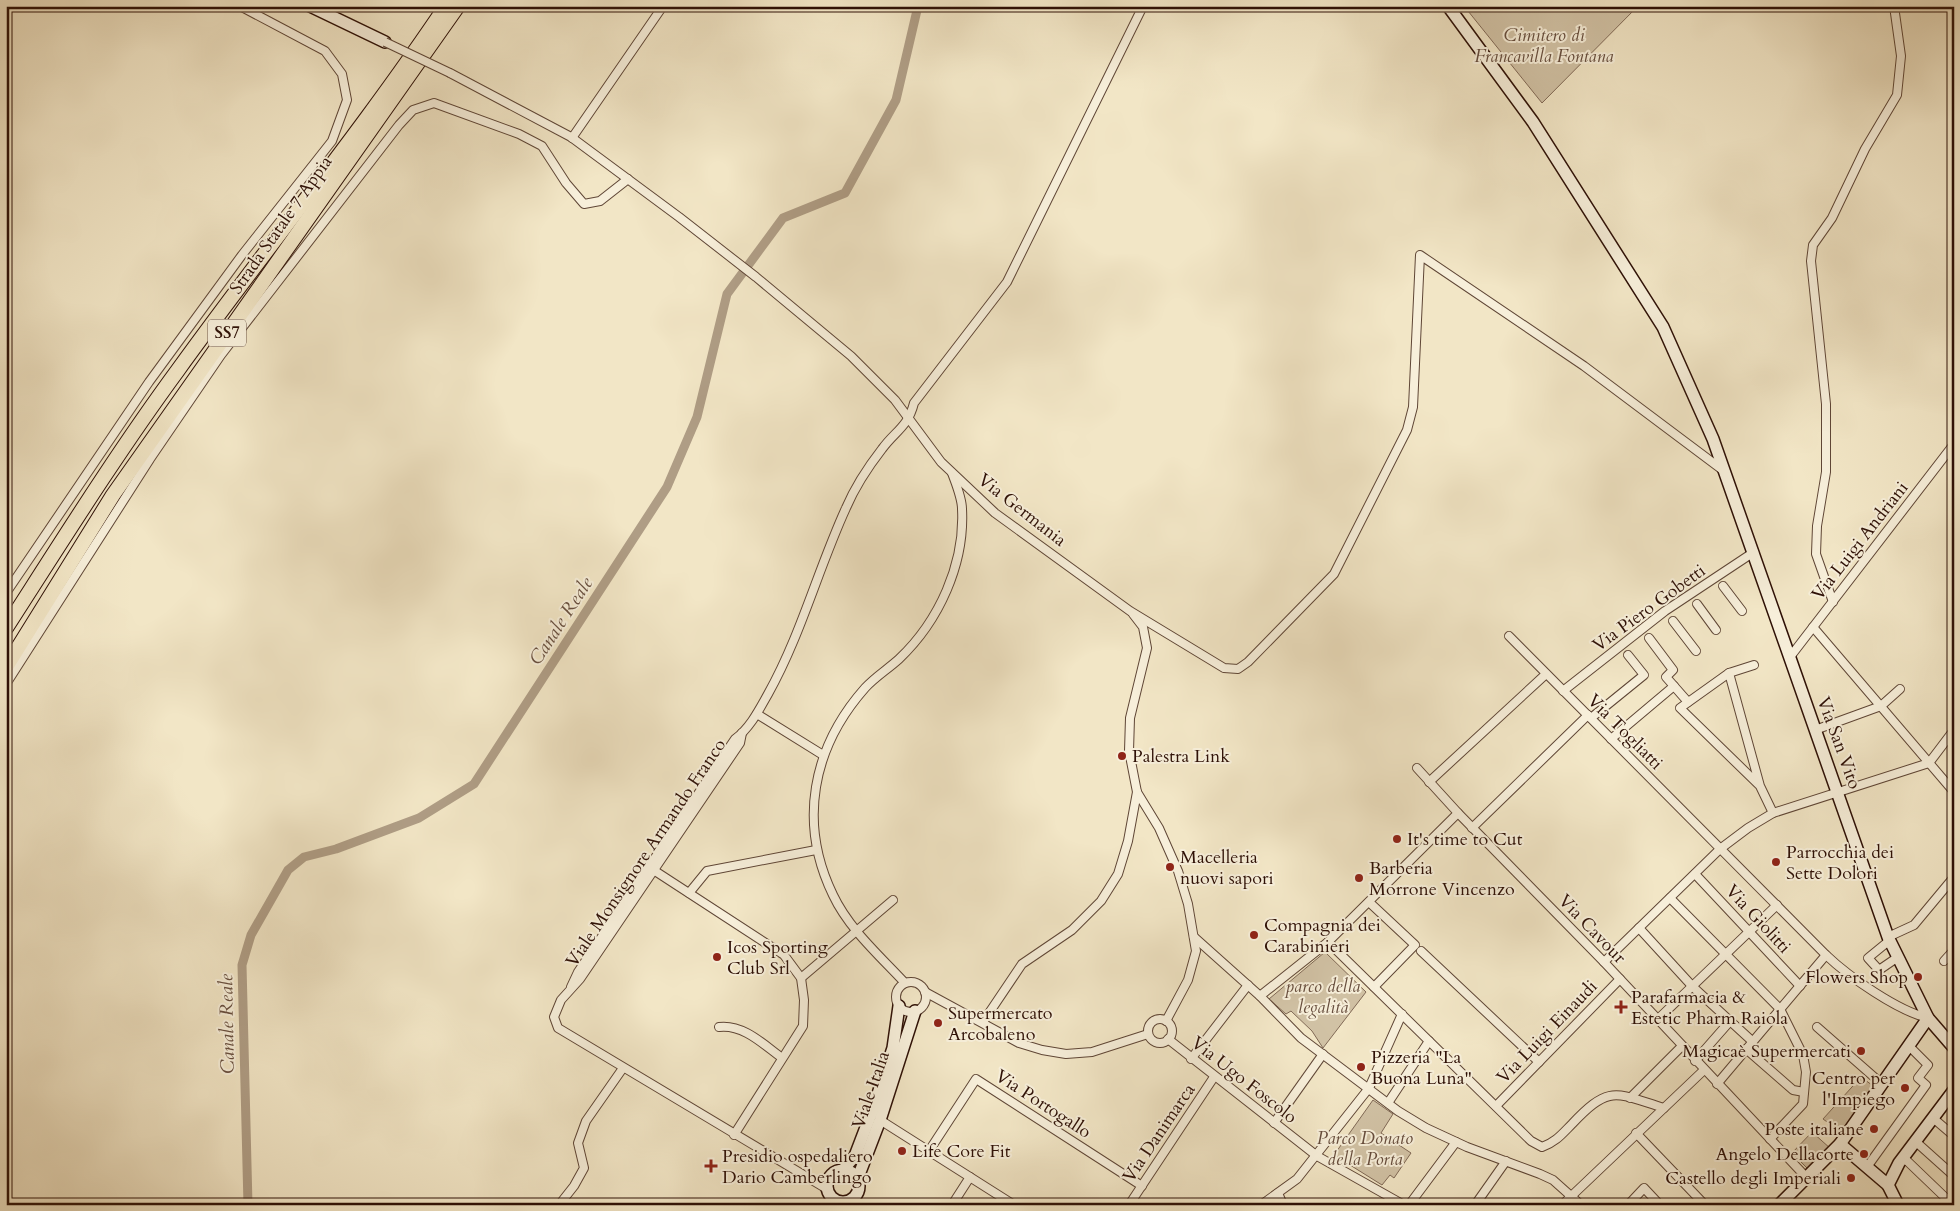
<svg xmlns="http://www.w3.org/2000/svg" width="1960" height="1211" font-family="Cardo,serif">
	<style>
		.green { fill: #d1c2a5; stroke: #806956 }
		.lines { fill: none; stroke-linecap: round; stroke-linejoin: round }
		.canal { stroke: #af9d85; stroke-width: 9 }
		.street-casing { stroke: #5f4636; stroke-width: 10 }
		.secondary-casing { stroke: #2e1006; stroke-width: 14 }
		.highway-casing { stroke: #2e1006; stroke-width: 16 }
		.street { stroke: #f7efda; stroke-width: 8 }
		.secondary { stroke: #f7efda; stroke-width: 11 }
		.highway { stroke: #f2e6c6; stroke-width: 14 }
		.street-bridge-casing { stroke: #5f4636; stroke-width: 10; stroke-linecap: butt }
		.street-bridge { stroke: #f7efda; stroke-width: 8 }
		.poi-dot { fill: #8f2418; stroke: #f7efda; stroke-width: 2 }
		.labels { text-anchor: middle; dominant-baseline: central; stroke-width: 4; stroke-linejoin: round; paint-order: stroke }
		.shield { fill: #f7efda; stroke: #6a5346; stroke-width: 1 }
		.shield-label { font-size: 16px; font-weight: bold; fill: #2e1006 }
		.park-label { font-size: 18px; font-style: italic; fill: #674e3e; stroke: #f7efda }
		.street-label { font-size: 18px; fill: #2e1006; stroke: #f7efda }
		.poi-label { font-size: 18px; fill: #2e1006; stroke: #f7efda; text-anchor: start }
		.water-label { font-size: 19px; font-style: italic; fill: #684f3f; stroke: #f7efda }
	</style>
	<rect width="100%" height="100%" fill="#f2e6c6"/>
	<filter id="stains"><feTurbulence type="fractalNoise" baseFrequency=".004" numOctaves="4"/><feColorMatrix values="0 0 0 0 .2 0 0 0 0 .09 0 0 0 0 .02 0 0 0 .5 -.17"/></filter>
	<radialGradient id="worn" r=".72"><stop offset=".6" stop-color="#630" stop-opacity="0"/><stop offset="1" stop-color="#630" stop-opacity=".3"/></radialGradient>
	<g class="green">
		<path d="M1464 6H1638L1542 103Z"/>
		<path d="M1325 952 1366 992 1323 1048 1312 1031 1291 1011 1286 1014 1269 999Z"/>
		<path d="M1861 1077 1876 1088 1844 1134 1823 1119Z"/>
		<path d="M1373 1100 1393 1114 1381 1133 1411 1153 1394 1178 1390 1175 1382 1185 1334 1155Z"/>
		<path d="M1812 1132 1831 1149 1809 1170 1792 1153Z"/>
	</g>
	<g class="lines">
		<path class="canal" d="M248 1205 242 965 251 935 288 870 304 857 336 849 419 818 474 784 667 487 697 417 727 294 783 218 845 193 896 100 918 6"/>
		<g class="street-casing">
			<g id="street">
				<path d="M450 73 571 137 679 217 756 277 851 356 895 400 941 462 995 513 1130 611 1224 668 1238 669 1248 662 1334 574 1407 430 1413 407 1420 255 1584 366 1724 471"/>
				<path d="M572 138 663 6"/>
				<path d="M1723 586 1742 611"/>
				<path d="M6 593 149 382 242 255 332 141 347 100 342 74 325 51 240 6"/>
				<path d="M1833 602 1816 554 1817 526 1826 472V404L1811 261 1813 245 1832 218 1865 149 1897 95 1901 56 1894 6"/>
				<path d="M1697 604 1716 630"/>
				<path d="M1133 614 1143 627 1147 648 1130 718 1129 751 1137 792 1159 828 1178 871 1188 904 1196 951 1188 980 1166 1021"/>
				<path d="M1673 621 1696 651"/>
				<path d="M1813 627 1954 792"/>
				<path d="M1509 636 1826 955C1849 977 1898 1011 1928 1018"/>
				<path d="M1649 638 1673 670 1666 677 1688 702"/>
				<path d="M1790 657 1954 444"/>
				<path d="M1729 673 1754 665"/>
				<path d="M6 684 150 459 221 355 399 125 413 110 434 103 519 134 542 146 566 183 584 204 600 201 628 179"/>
				<path d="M1563 691 1665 611 1754 552"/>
				<path d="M757 714 823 755"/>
				<path d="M1591 718 1644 675 1628 655"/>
				<path d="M1815 730 1881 706 1900 689"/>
				<path d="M742 733 740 743 580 979 561 1000 554 1017 558 1028 827 1189"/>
				<path d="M1611 739 1674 686"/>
				<path d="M1417 768 1458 813 1604 962 1806 1177"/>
				<path d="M1429 782 1546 674"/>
				<path d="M1760 786 1680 708 1729 673 1760 786 1773 813"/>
				<path d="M1472 828 1588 715"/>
				<path d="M655 871 784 955 801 978 804 1000 803 1026 734 1135"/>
				<path d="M1695 874 1800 986"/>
				<path d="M689 893 707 871 816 850"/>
				<path d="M1670 898 1780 1009 1803 1055 1806 1072 1803 1104 1770 1139"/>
				<path d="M1369 902 1415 945 1374 987"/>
				<path d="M1639 928 1693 987 1752 1041"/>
				<path d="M1194 937 1260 996 1301 1038 1398 1111 1426 1128 1467 1147 1540 1174 1553 1180 1581 1205"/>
				<path d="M1888 937 1914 925 1954 877"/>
				<path d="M1890 940 1868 958 1879 970 1898 957"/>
				<path d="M1328 942 1531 1141 1542 1147C1556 1142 1562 1134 1572 1124 1610 1084 1615 1093 1664 1108"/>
				<path d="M1421 951 1539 1062"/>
				<path d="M1944 961 1954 950"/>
				<path d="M1604 962 1720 849 1748 828 1773 813 1929 763 1954 730"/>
				<path d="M801 978 893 900"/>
				<circle cx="911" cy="997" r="15"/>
				<path d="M905 983C880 956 849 929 833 895 798 823 812 748 865 688 875 677 888 669 899 659 939 621 965 564 962 509 962 498 956 484 952 473"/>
				<path d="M571 987 578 972 735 739C750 728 759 710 768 694 801 635 818 569 846 508 855 487 868 467 882 449 895 431 908 427 914 403L1007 282 1143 6"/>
				<path d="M925 992 1019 1043 1042 1050 1066 1054 1092 1052 1148 1034"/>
				<path d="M1260 996 1328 942 1458 813"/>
				<circle cx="1160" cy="1031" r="12"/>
				<path d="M1657 1020 1777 905"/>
				<path d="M983 1022 1022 964 1072 930 1101 901 1118 874 1128 841 1137 792"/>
				<path d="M719 1027C743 1024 763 1044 782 1058"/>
				<path d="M1817 1027 1882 1084"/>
				<path d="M1168 1039 1317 1156 1404 1205"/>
				<path d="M1746 1049 1793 1090 1804 1092"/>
				<path d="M1191 1059 1248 985"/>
				<path d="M1695 1061 1731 1020"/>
				<path d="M1717 1084 1826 955"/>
				<path d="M1630 1098 1682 1046"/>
				<path d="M1388 1103 1429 1041"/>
				<path d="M1496 1106 1620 979"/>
				<path d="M1933 1118 1954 1136"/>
				<path d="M880 1120 1014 1205"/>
				<path d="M1274 1123 1323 1054"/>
				<path d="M1636 1133 1705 1205"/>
				<path d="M1915 1141 1954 1176"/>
				<path d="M929 1151 976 1079 1142 1186"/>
				<path d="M1903 1157 1953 1205"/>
				<path d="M1867 1167 1926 1085 1918 1078 1928 1065 1909 1046"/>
				<path d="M1278 1193 1283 1205"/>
				<path d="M559 1205 574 1186 584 1168 578 1143 586 1121 623 1068"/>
				<path d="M952 1205 970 1177"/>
				<path d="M1129 1205 1214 1077"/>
				<path d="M1261 1205 1297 1179 1369 1088 1402 1014"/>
				<path d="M1409 1205 1456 1142"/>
				<path d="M1475 1205 1506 1161"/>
				<path d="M1562 1205 1704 1070"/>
				<path d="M1628 1205 1644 1188 1660 1205"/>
			</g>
		</g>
		<g class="secondary-casing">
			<g id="secondary">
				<path d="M310 6 385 42"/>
				<path d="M1448 6 1533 122 1663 327 1713 439 1888 937 1928 1018 1954 1048"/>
				<path d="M1840 1144 1888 1185 1898 1205"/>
				<circle cx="843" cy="1186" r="16"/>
				<path d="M842 1171 855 1156 873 1109 893 1048 899 1006"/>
				<path d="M857 1180 880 1120 915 1011"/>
				<path d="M1888 1185 1899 1163 1954 1090"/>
				<path d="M1779 1205 1840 1144 1928 1018"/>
			</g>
		</g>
		<g class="highway-casing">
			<g id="highway">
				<path d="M6 628C62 541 117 453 178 370 266 248 362 131 446 6"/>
				<path d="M6 667 113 495 458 6"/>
			</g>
		</g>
		<use href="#street" class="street"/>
		<use href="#secondary" class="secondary"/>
		<use href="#highway" class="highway"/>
		<g class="street-bridge-casing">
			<path id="street-bridge" d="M385 42 450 73"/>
		</g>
		<use href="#street-bridge" class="street-bridge"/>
	</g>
	<g class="poi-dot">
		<circle cx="1122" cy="756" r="5"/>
		<circle cx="1397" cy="839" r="5"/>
		<circle cx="1776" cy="862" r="5"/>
		<circle cx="1170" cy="867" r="5"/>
		<circle cx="1359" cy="878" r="5"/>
		<circle cx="1254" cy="935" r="5"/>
		<circle cx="717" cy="957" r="5"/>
		<circle cx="1918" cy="977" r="5"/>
		<path d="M1618.5 999.5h5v5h5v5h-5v5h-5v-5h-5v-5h5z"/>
		<circle cx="938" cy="1023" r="5"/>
		<circle cx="1861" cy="1051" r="5"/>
		<circle cx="1361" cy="1067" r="5"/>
		<circle cx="1905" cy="1088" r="5"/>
		<circle cx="1874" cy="1129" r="5"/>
		<circle cx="902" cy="1151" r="5"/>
		<circle cx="1864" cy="1154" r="5"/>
		<path d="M708.5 1158.5h5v5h5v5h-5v5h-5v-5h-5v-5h5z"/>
		<circle cx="1851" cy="1178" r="5"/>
	</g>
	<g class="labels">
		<rect class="shield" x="208" y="319.5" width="38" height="27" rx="4"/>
		<g class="shield-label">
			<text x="227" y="333">SS7</text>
		</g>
		<g class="park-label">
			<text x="1544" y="35">Cimitero di<tspan x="1544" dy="21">Francavilla Fontana</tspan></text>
			<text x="1323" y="986">parco della<tspan x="1323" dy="21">legalità</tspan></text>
			<text x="1365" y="1138">Parco Donato<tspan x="1365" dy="21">della Porta</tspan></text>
		</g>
		<g class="street-label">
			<text transform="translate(281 225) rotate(-55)">Strada Statale 7 Appia</text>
			<text transform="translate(1022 510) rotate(38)">Via Germania</text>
			<text transform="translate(1860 541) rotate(-52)">Via Luigi Andriani</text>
			<text transform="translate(1649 608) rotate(-36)">Via Piero Gobetti</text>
			<text transform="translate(1625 732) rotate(45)">Via Togliatti</text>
			<text transform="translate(1839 743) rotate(70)">Via San Vito</text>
			<text transform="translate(646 853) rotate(-56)">Viale Monsignore Armando Franco</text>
			<text transform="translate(1758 919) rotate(47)">Via Giolitti</text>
			<text transform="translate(1592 929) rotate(46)">Via Cavour</text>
			<text transform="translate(1547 1032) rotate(-46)">Via Luigi Einaudi</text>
			<text transform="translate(1244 1080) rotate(38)">Via Ugo Foscolo</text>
			<text transform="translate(871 1090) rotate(-71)">Viale Italia</text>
			<text transform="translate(1043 1104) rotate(33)">Via Portogallo</text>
			<text transform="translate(1159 1133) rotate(-56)">Via Danimarca</text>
		</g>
		<g class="poi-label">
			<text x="1132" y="756">Palestra Link</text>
			<text x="1407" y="839">It's time to Cut</text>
			<text x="1786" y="852">Parrocchia dei<tspan x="1786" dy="21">Sette Dolori</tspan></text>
			<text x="1180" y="857">Macelleria<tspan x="1180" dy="21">nuovi sapori</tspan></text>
			<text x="1369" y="868">Barberia<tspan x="1369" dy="21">Morrone Vincenzo</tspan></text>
			<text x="1264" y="925">Compagnia dei<tspan x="1264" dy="21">Carabinieri</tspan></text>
			<text x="727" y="947">Icos Sporting<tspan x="727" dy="21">Club Srl</tspan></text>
			<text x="1908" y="977" text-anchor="end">Flowers Shop</text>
			<text x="1631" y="997">Parafarmacia &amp;<tspan x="1631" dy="21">Estetic Pharm Raiola</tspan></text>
			<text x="948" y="1013">Supermercato<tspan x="948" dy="21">Arcobaleno</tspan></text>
			<text x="1851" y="1051" text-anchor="end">Magicaè Supermercati</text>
			<text x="1371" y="1057">Pizzeria "La<tspan x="1371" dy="21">Buona Luna"</tspan></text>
			<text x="1895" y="1078" text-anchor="end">Centro per<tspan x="1895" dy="21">l'Impiego</tspan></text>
			<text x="1864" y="1129" text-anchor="end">Poste italiane</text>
			<text x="912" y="1151">Life Core Fit</text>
			<text x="1854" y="1154" text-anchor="end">Angelo Dellacorte</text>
			<text x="722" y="1156">Presidio ospedaliero<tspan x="722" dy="21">Dario Camberlingo</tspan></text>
			<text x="1841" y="1178" text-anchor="end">Castello degli Imperiali</text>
		</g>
		<g class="water-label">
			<text transform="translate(561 621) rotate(-57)">Canale Reale</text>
			<text transform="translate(227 1024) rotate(-91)">Canale Reale</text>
		</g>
	</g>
	<rect width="1960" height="1211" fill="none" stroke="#f2e6c6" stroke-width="25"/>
	<rect x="8" y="8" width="1945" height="1196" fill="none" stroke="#2e1006" stroke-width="2.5"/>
	<rect x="12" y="12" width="1935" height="1186" fill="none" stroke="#2e1006"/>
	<rect width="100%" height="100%" filter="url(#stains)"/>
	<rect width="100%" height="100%" fill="url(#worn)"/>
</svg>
